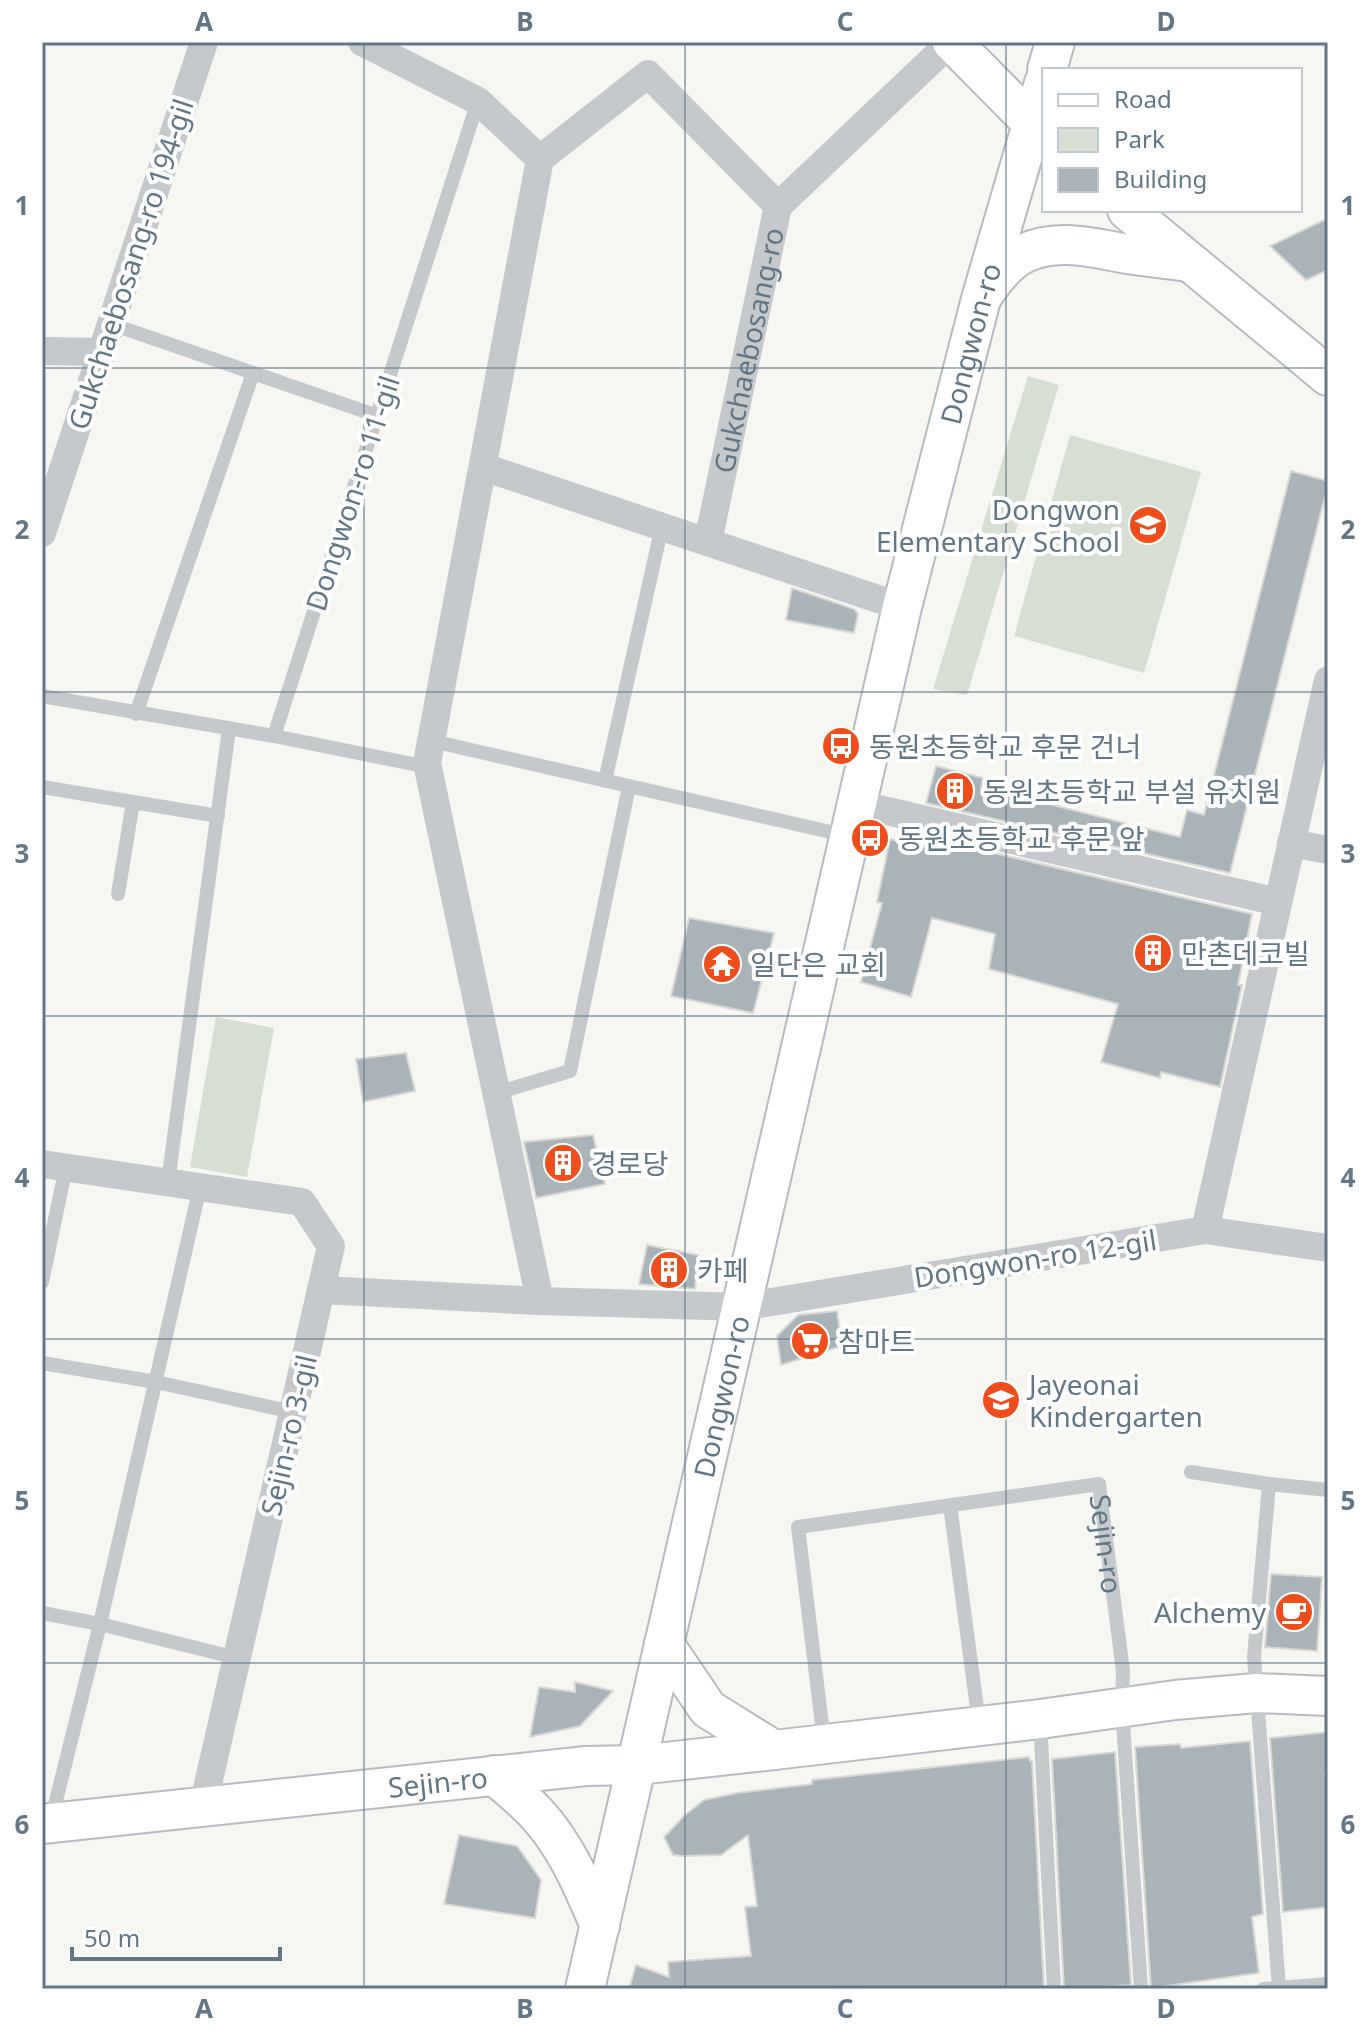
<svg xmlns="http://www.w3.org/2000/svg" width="1370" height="2031" font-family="'Noto Sans','Noto Sans KR',sans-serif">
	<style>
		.green { fill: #d7ded3 }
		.building { fill: #aab3b8; stroke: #d8d8d5; stroke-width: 2 }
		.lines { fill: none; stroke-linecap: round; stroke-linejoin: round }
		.secondary-casing { stroke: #b5bbbf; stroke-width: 42 }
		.lane { stroke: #c5c9cc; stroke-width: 14 }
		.street { stroke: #c5c9cc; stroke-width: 28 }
		.secondary { stroke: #fff; stroke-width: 38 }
		.grid { fill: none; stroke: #637685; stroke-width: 2; stroke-opacity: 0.55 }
		.labels { text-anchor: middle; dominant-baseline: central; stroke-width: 8; stroke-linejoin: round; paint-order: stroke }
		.street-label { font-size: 28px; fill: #637685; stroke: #fff }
		.poi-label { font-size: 28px; fill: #637685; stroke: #fff; text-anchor: start }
		.neatline { fill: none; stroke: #637685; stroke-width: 3 }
		.grid-label { font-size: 26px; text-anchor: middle; font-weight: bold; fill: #637685 }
	</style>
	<rect width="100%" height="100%" fill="#f6f6f2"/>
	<g class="green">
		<path d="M1028 376 1059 385 967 695 933 689Z"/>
		<path d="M1070 435 1201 472 1144 673 1014 636Z"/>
		<path d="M216 1017 274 1028 247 1177 190 1167Z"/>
	</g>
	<g class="building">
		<path d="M1328 218V270L1306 280 1270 246Z"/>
		<path d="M1291 471 1328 481V484L1230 873 926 803 936 766 983 778 981 787 1180 837 1187 810 1204 815Z"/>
		<path d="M792 588 854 609 858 614 854 633 786 620Z"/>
		<path d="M890 839 950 853 952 843 1252 914 1238 985H1242L1220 1087 1161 1072 1160 1078 1101 1062 1118 1004 989 969 995 934 932 918 911 997 861 982 882 903 877 902Z"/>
		<path d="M689 918 774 933 753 1013 671 996Z"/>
		<path d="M406 1053 415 1091 363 1102 356 1059Z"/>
		<path d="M593 1135 605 1184 536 1198 524 1142Z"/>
		<path d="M647 1245 698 1255 695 1289 639 1284Z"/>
		<path d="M837 1311 842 1346 781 1365 777 1336 798 1315Z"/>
		<path d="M1271 1574 1322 1577 1317 1651 1265 1647Z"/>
		<path d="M575 1682 613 1691 580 1726 530 1737 539 1687 575 1692Z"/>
		<path d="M1328 1732V1774H1325L1328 1800V1907L1283 1912 1270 1738Z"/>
		<path d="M1250 1741 1263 1914 1252 1917 1259 1973 1151 1988 1135 1747 1180 1744 1181 1748Z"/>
		<path d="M1115 1752 1131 1985 1064 1989 1052 1759Z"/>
		<path d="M1029 1757 1030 1761H1032L1044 1989H629L636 1965 669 1977 668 1962 751 1956 745 1907 757 1906 748 1835 721 1855 681 1856 673 1855 664 1837 685 1815 704 1800 737 1793 812 1784V1780Z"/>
		<path d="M459 1835 517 1846 541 1880 535 1918 444 1904Z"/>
	</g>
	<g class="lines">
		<g class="secondary-casing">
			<g id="secondary">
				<path d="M952 42 1044 135"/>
				<path d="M1047 70 1055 42"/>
				<path d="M1127 210 1328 376"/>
				<path d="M984 294C994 279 1007 262 1023 254 1056 237 1094 248 1127 254 1148 257 1169 259 1189 262"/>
				<path d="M664 1644 708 1709 774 1750"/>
				<path d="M494 1775C508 1787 523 1799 536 1813 566 1845 583 1886 600 1926"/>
				<path id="s3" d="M42 1824 586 1766 638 1765 774 1750 1040 1719 1175 1700 1256 1693 1328 1696"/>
				<path id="s4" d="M585 1989 902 607 981 299 1044 83"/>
			</g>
		</g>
		<g class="lane">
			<path d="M111 324 378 416"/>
			<path d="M42 696 274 736 428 767"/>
			<path d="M136 714 253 373"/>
			<path d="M274 736 478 101"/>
			<path d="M432 741 848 836"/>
			<path d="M605 781 662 526"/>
			<path d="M42 787 218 816"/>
			<path d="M118 894 133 802"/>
			<path d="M496 1093 570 1071 629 786"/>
			<path d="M168 1182 229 729"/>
			<path d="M42 1282 66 1167"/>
			<path d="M42 1363 156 1382 293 1412"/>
			<path d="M1191 1472 1269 1484"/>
			<path d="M950 1505 979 1723"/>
			<path d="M42 1613 100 1624 237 1658"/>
			<path d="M1040 1720 1054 1989"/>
			<path id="s1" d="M824 1741 798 1527 1099 1484 1123 1671 1122 1708 1141 1989"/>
			<path d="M51 1821 100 1624 200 1187"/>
			<path d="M1279 1988 1254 1657 1269 1484 1328 1490"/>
			<path d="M1263 1989 1328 1984"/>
		</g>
		<g class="street">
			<path d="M362 42 478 101 540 159 427 763 540 1301 742 1307 1205 1230 1328 1248"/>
			<path d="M540 159 648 74 778 206"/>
			<path d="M42 351 101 352"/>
			<path d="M483 467 902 607"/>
			<path d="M42 533 204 42"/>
			<path id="s2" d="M708 542 778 206 951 42"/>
			<path d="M857 804 1278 902"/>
			<path d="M1291 843 1328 850"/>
			<path d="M42 1164 302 1202 331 1246 203 1806"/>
			<path d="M1205 1230 1328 680"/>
			<path d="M321 1290 540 1301"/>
		</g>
		<use href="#secondary" class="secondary"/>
	</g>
	<path class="grid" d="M364 42V1989M685 42V1989M1006 42V1989M42 368H1328M42 692H1328M42 1016H1328M42 1339H1328M42 1663H1328"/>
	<defs>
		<g id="school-disc" transform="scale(2)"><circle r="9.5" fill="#ed4e1c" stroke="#fff"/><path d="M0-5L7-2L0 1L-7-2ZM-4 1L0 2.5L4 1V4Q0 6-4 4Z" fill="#fff"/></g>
		<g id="bus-disc" transform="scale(2)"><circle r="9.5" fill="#ed4e1c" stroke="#fff"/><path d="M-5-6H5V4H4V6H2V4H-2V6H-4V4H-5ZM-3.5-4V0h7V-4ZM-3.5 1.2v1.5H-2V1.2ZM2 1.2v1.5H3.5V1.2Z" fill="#fff"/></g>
		<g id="building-disc" transform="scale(2)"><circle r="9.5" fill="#ed4e1c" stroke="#fff"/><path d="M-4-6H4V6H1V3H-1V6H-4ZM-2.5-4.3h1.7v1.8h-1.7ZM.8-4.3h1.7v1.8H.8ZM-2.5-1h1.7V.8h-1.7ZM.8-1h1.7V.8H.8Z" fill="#fff"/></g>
		<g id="temple-disc" transform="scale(2)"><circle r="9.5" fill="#ed4e1c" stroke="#fff"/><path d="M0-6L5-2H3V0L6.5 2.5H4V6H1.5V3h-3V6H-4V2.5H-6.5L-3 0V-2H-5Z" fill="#fff"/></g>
		<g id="supermarket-disc" transform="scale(2)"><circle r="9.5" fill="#ed4e1c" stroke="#fff"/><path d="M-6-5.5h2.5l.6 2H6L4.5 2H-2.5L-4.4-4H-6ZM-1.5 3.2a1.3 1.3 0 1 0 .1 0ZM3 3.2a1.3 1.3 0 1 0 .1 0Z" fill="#fff"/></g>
		<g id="cafe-disc" transform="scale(2)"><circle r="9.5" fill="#ed4e1c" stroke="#fff"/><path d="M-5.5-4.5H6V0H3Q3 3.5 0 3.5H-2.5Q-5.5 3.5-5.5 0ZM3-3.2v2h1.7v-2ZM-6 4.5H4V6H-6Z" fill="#fff"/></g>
	</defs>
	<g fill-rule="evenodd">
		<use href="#school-disc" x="1148" y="525"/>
		<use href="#bus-disc" x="841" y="746"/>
		<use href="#building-disc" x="955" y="791"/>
		<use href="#bus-disc" x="870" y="838"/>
		<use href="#building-disc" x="1153" y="953"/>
		<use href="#temple-disc" x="722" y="964"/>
		<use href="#building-disc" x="563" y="1163"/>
		<use href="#building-disc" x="669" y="1270"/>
		<use href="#supermarket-disc" x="810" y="1341"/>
		<use href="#school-disc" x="1001" y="1400"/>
		<use href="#cafe-disc" x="1294" y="1612"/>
	</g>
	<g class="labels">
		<g class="street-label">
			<text transform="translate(130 264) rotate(-72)">Gukchaebosang-ro 194-gil</text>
			<text stroke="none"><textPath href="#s4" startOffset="1690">Dongwon-ro</textPath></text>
			<text stroke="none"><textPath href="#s2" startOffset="196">Gukchaebosang-ro</textPath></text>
			<text transform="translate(352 493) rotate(-72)">Dongwon-ro 11-gil</text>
			<text transform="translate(1035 1258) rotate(-9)">Dongwon-ro 12-gil</text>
			<text stroke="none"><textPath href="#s4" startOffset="608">Dongwon-ro</textPath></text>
			<text transform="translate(288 1435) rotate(-77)">Sejin-ro 3-gil</text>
			<text stroke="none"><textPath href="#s1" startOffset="580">Sejin-ro</textPath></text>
			<text stroke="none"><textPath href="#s3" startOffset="398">Sejin-ro</textPath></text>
		</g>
		<g class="poi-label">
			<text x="1120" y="509" text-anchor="end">Dongwon<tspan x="1120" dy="32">Elementary School</tspan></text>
			<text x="869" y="746">동원초등학교 후문 건너</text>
			<text x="983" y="791">동원초등학교 부설 유치원</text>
			<text x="898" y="838">동원초등학교 후문 앞</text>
			<text x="1181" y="953">만촌데코빌</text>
			<text x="750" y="964">일단은 교회</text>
			<text x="591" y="1163">경로당</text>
			<text x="697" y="1270">카페</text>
			<text x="838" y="1341">참마트</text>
			<text x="1029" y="1384">Jayeonai<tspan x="1029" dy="32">Kindergarten</tspan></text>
			<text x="1266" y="1612" text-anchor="end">Alchemy</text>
		</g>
	</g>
	<rect width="1370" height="2031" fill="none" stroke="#ffffff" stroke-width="88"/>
	<rect x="1042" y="68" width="260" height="144" fill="#ffffff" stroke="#c1c8ce" stroke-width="2"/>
	<rect x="1058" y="94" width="40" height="12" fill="#ffffff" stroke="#c1c8ce" stroke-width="2"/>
	<text x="1114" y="108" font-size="24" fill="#637685">Road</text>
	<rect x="1058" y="128" width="40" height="24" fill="#d7ded3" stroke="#c1c8ce" stroke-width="2"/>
	<text x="1114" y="148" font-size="24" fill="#637685">Park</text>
	<rect x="1058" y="168" width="40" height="24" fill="#aab3b8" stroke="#c1c8ce" stroke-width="2"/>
	<text x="1114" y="188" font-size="24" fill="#637685">Building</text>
	<path d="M72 1947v12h208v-12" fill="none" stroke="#637685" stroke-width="4"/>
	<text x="84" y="1947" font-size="24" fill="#637685" stroke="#ffffff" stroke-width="6" paint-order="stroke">50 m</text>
	<rect x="44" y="44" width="1282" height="1943" class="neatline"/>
	<g class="grid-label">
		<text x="204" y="31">A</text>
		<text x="525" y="31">B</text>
		<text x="845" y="31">C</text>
		<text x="1166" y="31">D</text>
		<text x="22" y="215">1</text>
		<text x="1348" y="215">1</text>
		<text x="22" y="539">2</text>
		<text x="1348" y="539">2</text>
		<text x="22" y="863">3</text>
		<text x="1348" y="863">3</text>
		<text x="22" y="1187">4</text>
		<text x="1348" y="1187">4</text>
		<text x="22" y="1510">5</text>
		<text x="1348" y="1510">5</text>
		<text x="22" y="1834">6</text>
		<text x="1348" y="1834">6</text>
		<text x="204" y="2018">A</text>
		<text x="525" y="2018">B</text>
		<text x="845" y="2018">C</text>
		<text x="1166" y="2018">D</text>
	</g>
</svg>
